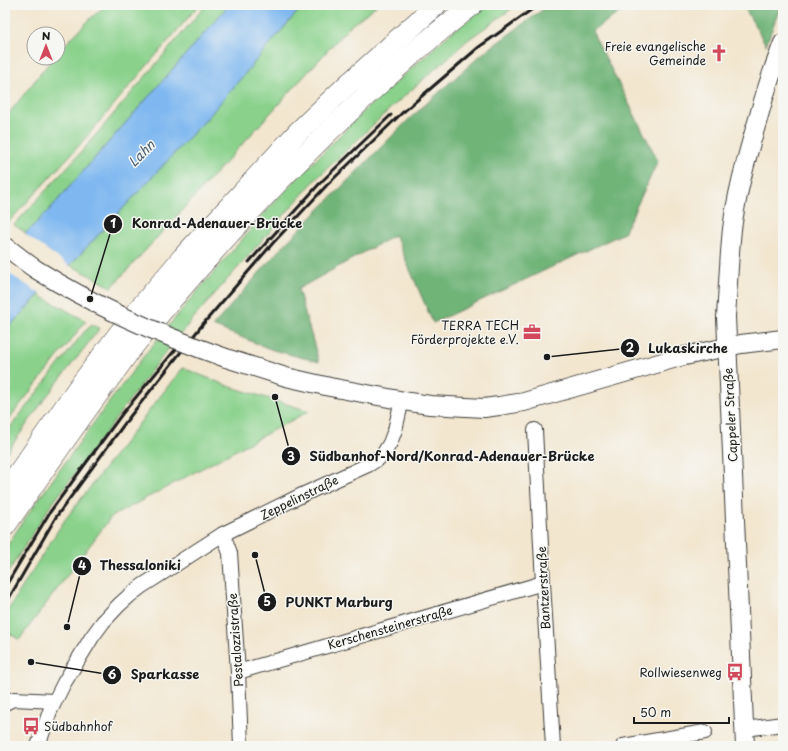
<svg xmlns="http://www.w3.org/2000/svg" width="788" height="751" font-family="'Playpen Sans',sans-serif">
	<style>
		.green { fill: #8ad28c; stroke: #537754 }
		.forest { fill: #6fb478; stroke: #46684a }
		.water { fill: #7fb8f0; stroke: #4e6a86 }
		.pier { fill: #f2e6cf }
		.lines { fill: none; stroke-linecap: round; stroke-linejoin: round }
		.minor-casing { stroke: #3c3a37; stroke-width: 16 }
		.major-casing { stroke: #3c3a37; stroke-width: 20 }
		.highway-casing { stroke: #3c3a37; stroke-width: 22 }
		.minor { stroke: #fff; stroke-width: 14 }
		.major { stroke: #fff; stroke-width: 18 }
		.highway { stroke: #fff; stroke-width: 21 }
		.rail { stroke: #1c1c1c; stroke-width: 3 }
		.major-bridge-casing { stroke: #3c3a37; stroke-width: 20; stroke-linecap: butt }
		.major-bridge { stroke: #fff; stroke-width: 18 }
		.labels { text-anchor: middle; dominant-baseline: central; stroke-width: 3; stroke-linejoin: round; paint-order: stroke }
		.poi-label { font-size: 12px; fill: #1c1c1c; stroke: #f6f6f2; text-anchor: end }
		.street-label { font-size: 12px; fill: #1c1c1c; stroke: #f6f6f2 }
		.water-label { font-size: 13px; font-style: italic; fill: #445a71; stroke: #f6f6f2 }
		.leader { fill: none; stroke: #1c1c1c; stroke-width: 1.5 }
		.callout-dot { fill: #1c1c1c; stroke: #f6f6f2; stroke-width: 1.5 }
		.mark-label { font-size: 12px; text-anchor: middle; font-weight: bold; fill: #fff }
		.callout-label { font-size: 13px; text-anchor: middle; font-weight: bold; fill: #1c1c1c; stroke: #f6f6f2; stroke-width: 3; stroke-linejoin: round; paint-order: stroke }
	</style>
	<rect width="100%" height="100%" fill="#f6f6f2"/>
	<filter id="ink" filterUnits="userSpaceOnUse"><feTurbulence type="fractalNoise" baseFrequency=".025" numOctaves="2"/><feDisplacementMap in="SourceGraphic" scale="8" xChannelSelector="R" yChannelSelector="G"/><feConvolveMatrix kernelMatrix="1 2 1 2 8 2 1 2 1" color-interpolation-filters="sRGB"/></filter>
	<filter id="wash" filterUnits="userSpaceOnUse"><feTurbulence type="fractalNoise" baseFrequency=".012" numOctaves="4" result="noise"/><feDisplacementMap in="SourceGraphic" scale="16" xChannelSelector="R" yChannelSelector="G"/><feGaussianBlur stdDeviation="0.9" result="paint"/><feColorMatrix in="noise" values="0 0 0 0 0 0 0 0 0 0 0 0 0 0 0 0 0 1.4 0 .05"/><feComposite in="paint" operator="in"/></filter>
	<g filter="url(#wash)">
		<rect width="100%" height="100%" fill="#f2e6cf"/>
		<g class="green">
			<path d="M106 5H199L76 149 5 226V118L53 58H58V52L90 19Z"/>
			<path d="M206 5H229L50 209 26 233 14 225 83 150Z"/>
			<path d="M303 5H377L349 27 112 287H111L70 265 209 116Z"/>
			<path d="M488 5H517L469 39 392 107 316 179 191 321 154 367 47 511 5 577V549L23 521 95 421 147 352 189 301 277 199 368 107 452 32Z"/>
			<path d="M39 295 86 321 5 424V331Z"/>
			<path d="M92 325 100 328 44 400 5 455V434L84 332Z"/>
			<path d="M183 368 228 386 309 411 111 517 19 640 11 634 5 642V615L39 560 64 521 172 381Z"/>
		</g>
		<g class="forest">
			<path d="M549 5H631L592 31 658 161 624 233 433 323 395 235 298 289 319 362 273 350 213 326 280 249 408 120 482 54Z"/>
			<path d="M743 5H781L766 45Z"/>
		</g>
		<path class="water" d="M229 5H303L209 116 74 261 39 295 5 331V254L50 209Z"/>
		<path class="pier" d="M23 233 71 267 42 295 5 271V251Z"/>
	</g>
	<g filter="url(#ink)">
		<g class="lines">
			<g class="minor-casing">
				<g id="minor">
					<path d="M535 430 543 583 553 746"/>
					<path d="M223 534 230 553 238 672 241 746"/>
					<path d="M238 672 543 583"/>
					<path d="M5 703 11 700 14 699 54 701"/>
					<path d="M745 729 783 724"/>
					<path d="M38 746 50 711 64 683 92 637 103 622 119 605 129 596 142 586 223 534 302 495 368 465 379 458 384 453 390 443 395 430 402 400"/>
					<path d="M623 746 705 732"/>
				</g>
			</g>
			<g class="major-casing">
				<g id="major">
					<path d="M226 358 286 377 330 387 410 402 430 405 484 408 499 406 524 402 680 357 741 344 783 339"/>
					<path d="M745 746 726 317C728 287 729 258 732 229 737 191 747 155 758 119 765 93 773 68 783 43"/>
				</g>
			</g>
			<g class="highway-casing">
				<g id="highway">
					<path d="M5 492 78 388 127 323 183 257 298 132 345 87 436 5"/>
					<path d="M5 526C39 477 73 427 109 379 119 366 128 352 139 339 221 238 311 143 409 57 429 39 451 22 472 5"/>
				</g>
			</g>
			<use href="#minor" class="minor"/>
			<use href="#major" class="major"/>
			<use href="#highway" class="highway"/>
			<g class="rail">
				<path d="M249 262 321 182 391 115"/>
				<path d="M5 587 50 512 122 414 185 338"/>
				<path d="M5 605 56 517 128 419 203 324 273 243 327 185 402 113 479 47 538 5"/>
			</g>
			<g class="major-bridge-casing">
				<path id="major-bridge" d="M5 246C16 254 26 263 37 270 96 307 160 335 226 358"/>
			</g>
			<use href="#major-bridge" class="major-bridge"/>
		</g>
	</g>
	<defs>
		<g id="church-bare" transform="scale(1.38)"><path d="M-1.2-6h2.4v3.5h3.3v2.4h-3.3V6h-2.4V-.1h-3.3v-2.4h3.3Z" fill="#d1495b" stroke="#f6f6f2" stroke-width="2.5" paint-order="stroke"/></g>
		<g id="office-bare" transform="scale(1.38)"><path d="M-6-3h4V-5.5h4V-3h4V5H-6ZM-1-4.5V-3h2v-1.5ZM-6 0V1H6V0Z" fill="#d1495b" stroke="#f6f6f2" stroke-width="2.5" paint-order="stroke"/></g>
		<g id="bus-bare" transform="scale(1.38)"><path d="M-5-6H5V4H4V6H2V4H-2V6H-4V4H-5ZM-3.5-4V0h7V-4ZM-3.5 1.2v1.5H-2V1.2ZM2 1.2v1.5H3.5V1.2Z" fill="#d1495b" stroke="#f6f6f2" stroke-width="2.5" paint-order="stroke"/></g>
	</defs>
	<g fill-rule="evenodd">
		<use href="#church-bare" x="719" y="53"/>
		<use href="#office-bare" x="532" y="332"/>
		<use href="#bus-bare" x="735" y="672"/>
		<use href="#bus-bare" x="31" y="726"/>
	</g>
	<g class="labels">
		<g class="poi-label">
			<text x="706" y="46">Freie evangelische<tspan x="706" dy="14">Gemeinde</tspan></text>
			<text x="519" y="325">TERRA TECH<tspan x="519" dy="14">Förderprojekte e.V.</tspan></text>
			<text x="722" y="672">Rollwiesenweg</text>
			<text x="44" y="726" text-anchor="start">Südbahnhof</text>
		</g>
		<g class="street-label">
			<text transform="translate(730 415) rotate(-93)">Cappeler Straße</text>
			<text transform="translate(299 497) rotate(-26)">Zeppelinstraße</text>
			<text transform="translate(543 588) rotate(-93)">Bantzerstraße</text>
			<text transform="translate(390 627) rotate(-16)">Kerschensteinerstraße</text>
			<text transform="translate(235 640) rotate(-94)">Pestalozzistraße</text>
		</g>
		<g class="water-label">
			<text transform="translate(141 153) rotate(-46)">Lahn</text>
		</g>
	</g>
	<path class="leader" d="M90 299L113 224M547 357L630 348M275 397L291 456M67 627L82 566M255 555L267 602M31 662L112 675"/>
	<g class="callout-dot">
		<circle cx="90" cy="299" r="4"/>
		<circle cx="547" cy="357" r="4"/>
		<circle cx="275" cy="397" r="4"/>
		<circle cx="67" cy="627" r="4"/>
		<circle cx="255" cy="555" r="4"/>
		<circle cx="31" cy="662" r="4"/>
		<circle cx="113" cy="224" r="10"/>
		<circle cx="630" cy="348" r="10"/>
		<circle cx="291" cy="456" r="10"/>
		<circle cx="82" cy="566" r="10"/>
		<circle cx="267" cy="602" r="10"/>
		<circle cx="112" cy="675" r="10"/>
	</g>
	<g class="mark-label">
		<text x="113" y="228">1</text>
		<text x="630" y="352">2</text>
		<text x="291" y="461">3</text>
		<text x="82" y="570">4</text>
		<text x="267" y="606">5</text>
		<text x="112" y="679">6</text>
	</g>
	<g class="callout-label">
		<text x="217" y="228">Konrad-Adenauer-Brücke</text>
		<text x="688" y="353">Lukaskirche</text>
		<text x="452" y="461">Südbanhof-Nord/Konrad-Adenauer-Brücke</text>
		<text x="140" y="570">Thessaloniki</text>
		<text x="339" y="607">PUNKT Marburg</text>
		<text x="165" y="679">Sparkasse</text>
	</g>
	<rect width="788" height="751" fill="none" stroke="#f6f6f2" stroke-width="20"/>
	<g transform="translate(46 46)"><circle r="19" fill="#f6f6f2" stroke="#9f9f9c"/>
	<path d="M0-3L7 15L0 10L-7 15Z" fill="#d1495b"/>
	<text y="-6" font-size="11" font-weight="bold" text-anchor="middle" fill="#1c1c1c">N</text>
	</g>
	<path d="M634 717v6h95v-6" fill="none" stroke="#1c1c1c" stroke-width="2"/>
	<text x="640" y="717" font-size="12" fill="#1c1c1c" stroke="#f6f6f2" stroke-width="3" paint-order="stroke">50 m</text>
</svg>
